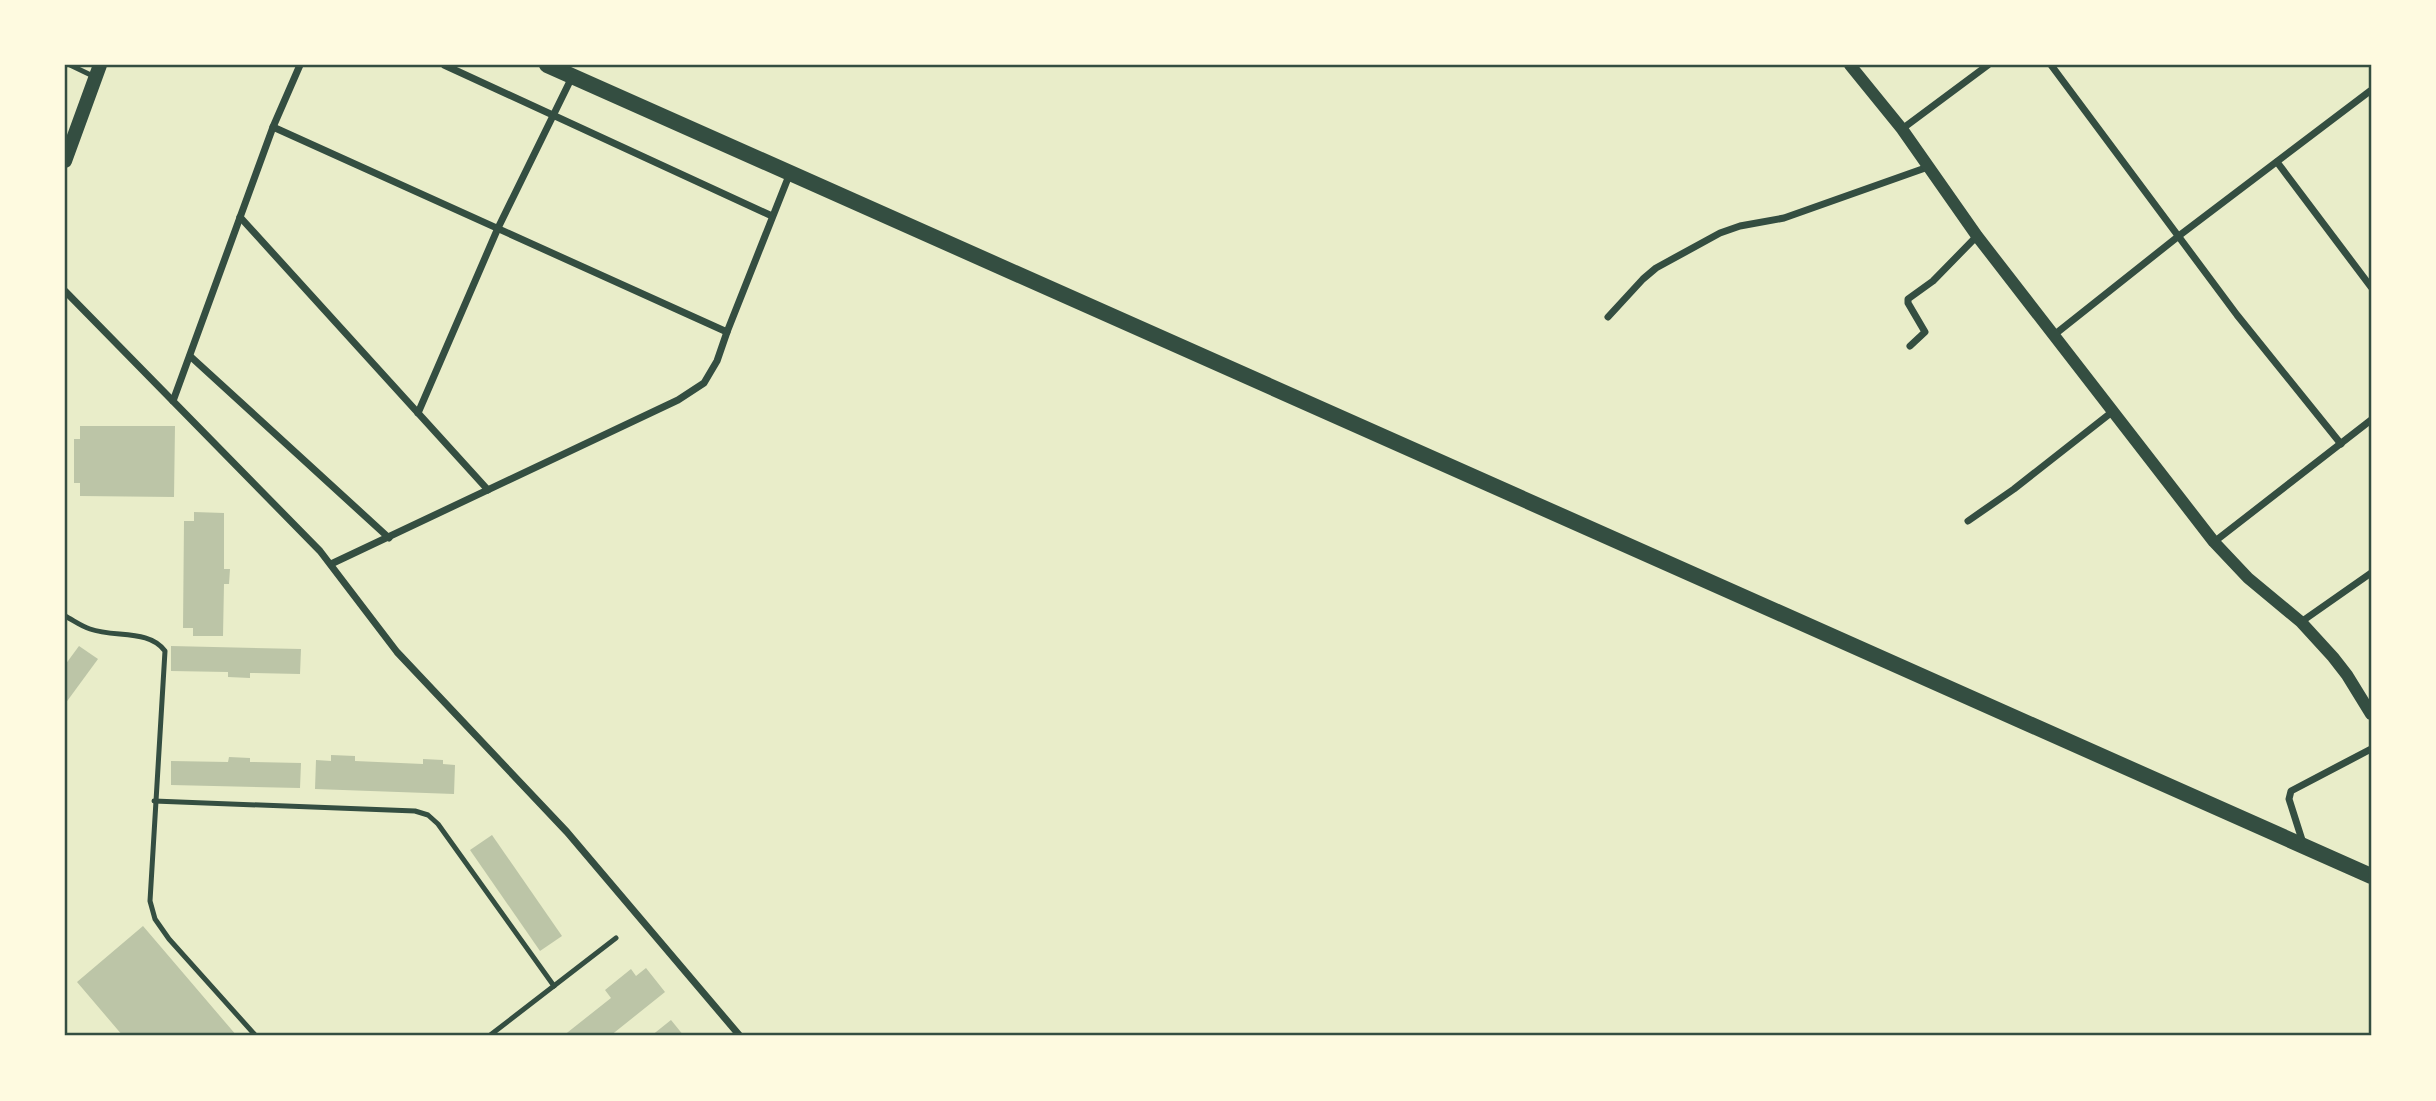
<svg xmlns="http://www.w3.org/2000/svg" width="2436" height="1101" font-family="Manrope,sans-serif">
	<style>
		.building { fill: #bcc5a7 }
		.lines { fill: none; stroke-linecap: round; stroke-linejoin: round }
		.service { stroke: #344e41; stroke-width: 5 }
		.minor { stroke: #344e41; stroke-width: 7 }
		.tertiary { stroke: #344e41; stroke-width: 12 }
		.secondary { stroke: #344e41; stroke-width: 14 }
		.primary { stroke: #344e41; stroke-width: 16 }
		.neatline { fill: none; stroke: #344e41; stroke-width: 2.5 }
	</style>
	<rect width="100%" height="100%" fill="#e9edc9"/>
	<g class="building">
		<path d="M80 426H175L174 497 80 496V483H74V439H80Z"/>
		<path d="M194 512 224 513V569H230L229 584H224L223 636H193V628H183L184 521H194Z"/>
		<path d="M79 646 98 659 65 704V665Z"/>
		<path d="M171 646 301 649 300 674 250 673V678L228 677V672L171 671Z"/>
		<path d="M331 755 355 756V761L423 764V759L443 760V764L455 765 454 794 315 789 316 760 331 761Z"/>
		<path d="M229 757 250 758V762L301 763 300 788 171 785V761L228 762Z"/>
		<path d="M492 835 562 936 540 951 470 850Z"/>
		<path d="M143 926 225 1022 237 1036H123L77 982Z"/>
		<path d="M646 968 665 992 610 1036H563L611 998 605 990 631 969 636 976Z"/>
		<path d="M671 1020 684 1036H651Z"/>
	</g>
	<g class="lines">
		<g class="service">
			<path d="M70 65 95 77"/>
			<path d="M65 616C73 620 81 626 90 629 115 638 149 629 165 651L150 901 155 919 169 939 256 1036"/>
			<path d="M154 801 415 811 428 815 438 824 554 986"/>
			<path d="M489 1036 616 938"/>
		</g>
		<g class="minor">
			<path d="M444 65 772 216"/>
			<path d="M2051 65 2237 315 2341 444"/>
			<path d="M273 127 727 332"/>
			<path d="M1902 129 1988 65"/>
			<path d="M2277 162 2371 287"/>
			<path d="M240 217 488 490"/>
			<path d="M65 291 320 551 397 652 567 832 740 1036"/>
			<path d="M1608 317 1643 279 1656 268 1720 233 1740 226 1784 218 1928 167"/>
			<path d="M2054 335 2180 235 2370 91"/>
			<path d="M1910 346 1925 332 1908 303V299L1933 281 1977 236"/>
			<path d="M190 356 389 538"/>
			<path d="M173 401 273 127 300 65"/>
			<path d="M418 413 498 228 572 77"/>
			<path d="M1968 521 2014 489 2112 412"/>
			<path d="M2214 542 2371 420"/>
			<path d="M331 564 678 400 704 383 717 361 727 332 790 173"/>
			<path d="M2301 622 2371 573"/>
			<path d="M2303 843 2289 799 2291 791 2371 749"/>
		</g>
		<path class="tertiary" d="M1850 65 1902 129 1977 236 2214 542 2248 578 2301 622 2333 657 2347 675 2371 714"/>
		<path class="secondary" d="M65 161 100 65"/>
		<path class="primary" d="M547 65 2371 876"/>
	</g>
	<rect width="2436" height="1101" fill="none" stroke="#fefae0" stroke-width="133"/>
	<rect x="66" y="66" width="2304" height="968" class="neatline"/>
</svg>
